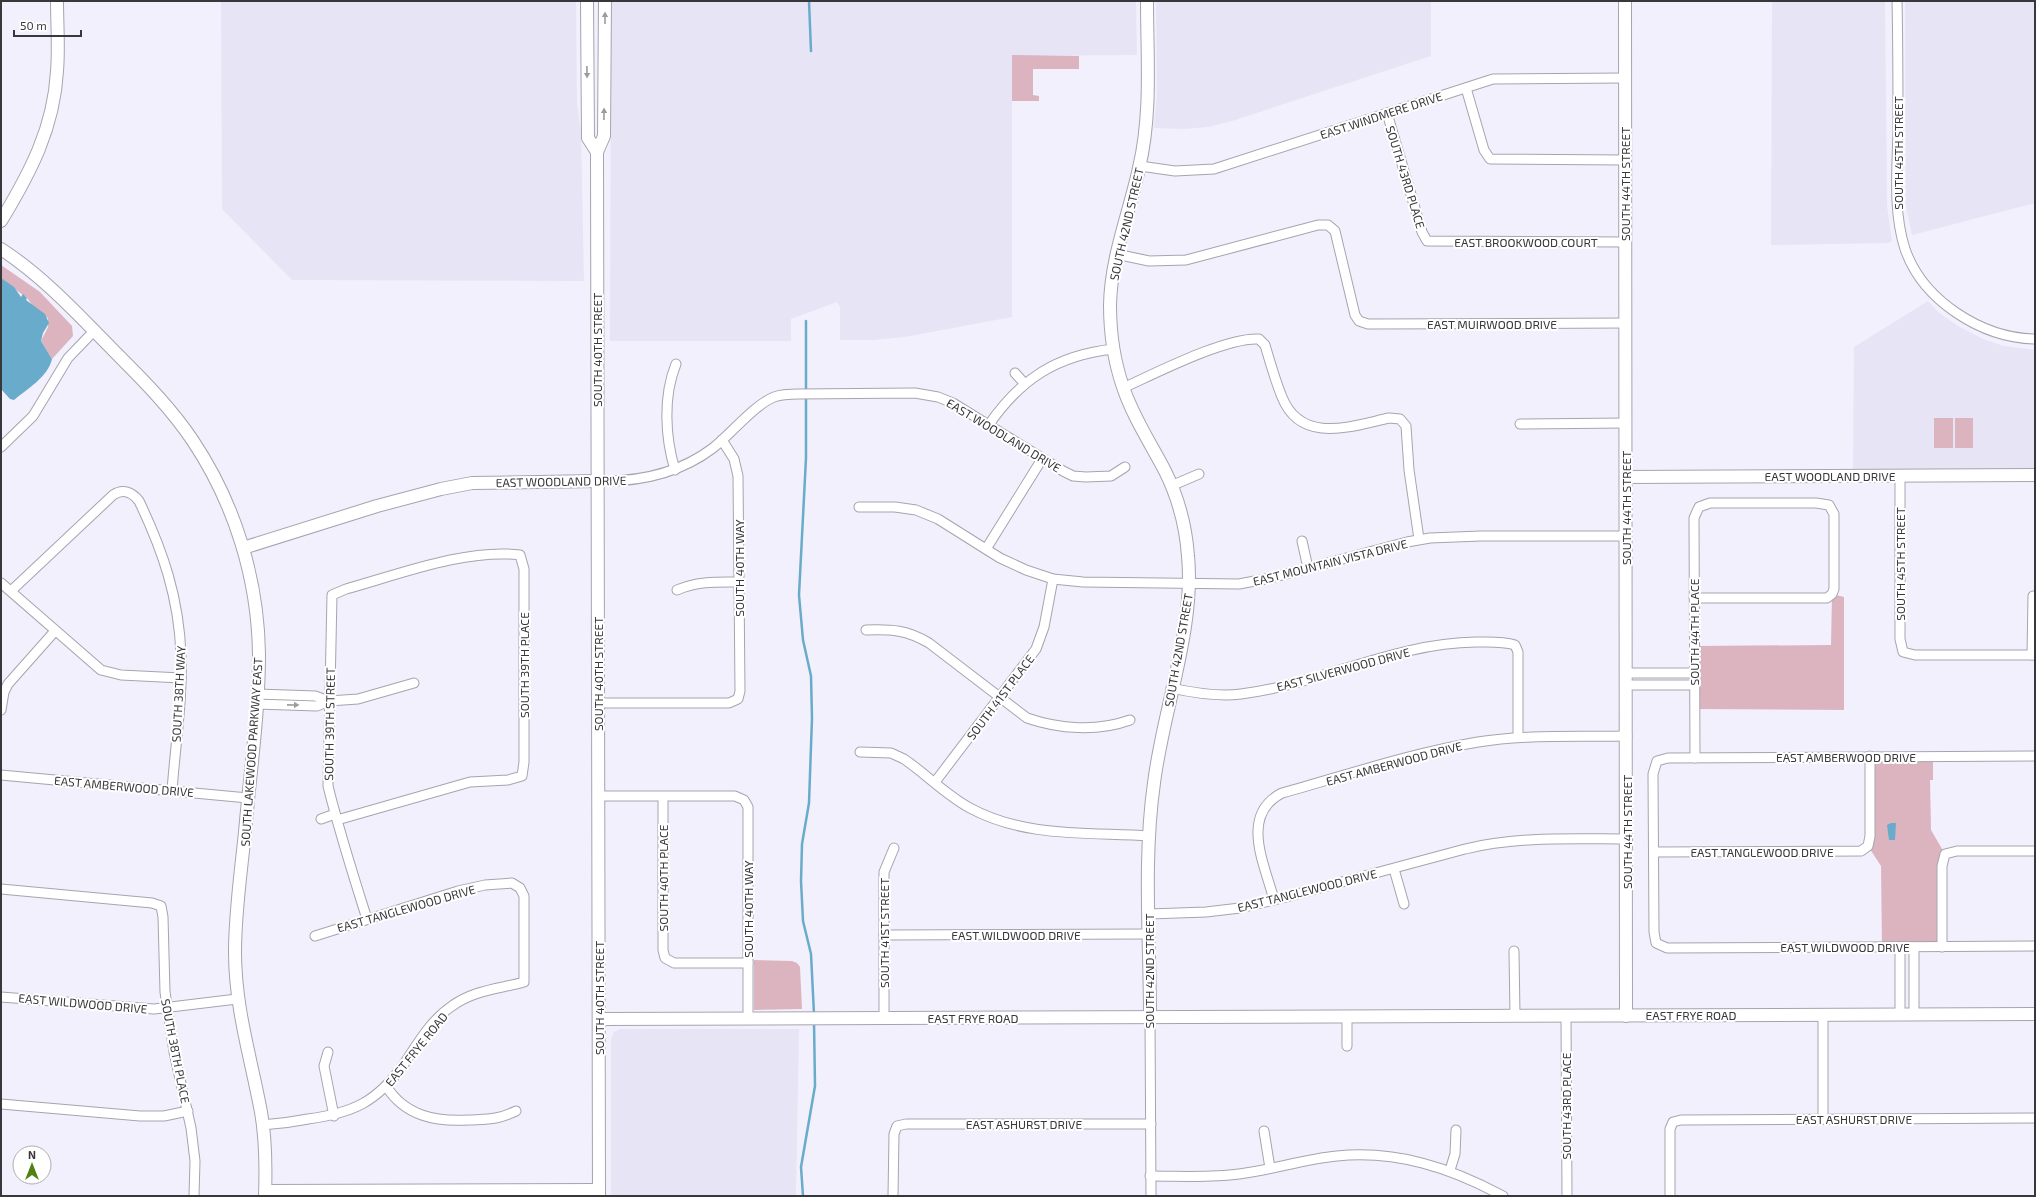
<svg xmlns="http://www.w3.org/2000/svg" width="2036" height="1197" font-family="'Exo 2',sans-serif">
	<style>
		.built { fill: #e7e4f6 }
		.green { fill: #dcb4c0 }
		.water { fill: #69abca }
		.lines { fill: none; stroke-linecap: round; stroke-linejoin: round }
		.stream { stroke: #69abca; stroke-width: 2.5 }
		.street-casing { stroke: #a6a4ae; stroke-width: 11 }
		.secondary-casing { stroke: #a6a4ae; stroke-width: 14 }
		.street { stroke: #fff; stroke-width: 9 }
		.secondary { stroke: #fff; stroke-width: 12 }
		.oneway { fill: #9c9b9d }
		.labels { text-anchor: middle; dominant-baseline: central; stroke-width: 4; stroke-linejoin: round; paint-order: stroke }
		.street-label { font-size: 12px; fill: #38373b; stroke: #fff }
	</style>
	<rect width="100%" height="100%" fill="#f2f0fc"/>
	<g class="built">
		<path d="M221 1H576L577 103 581 132 584 281 292 280 222 209Z"/>
		<path d="M611 1H1136L1137 55 1012 56V317L905 337 873 340H840V307L837 302 791 319V341H610Z"/>
		<path d="M1156 1H1431V56L1232 121 1208 127 1183 129 1154 128 1157 93Z"/>
		<path d="M1772 1H1885L1887 206 1892 241 1888 243 1771 245Z"/>
		<path d="M1905 1H2035V203L1912 235 1906 206Z"/>
		<path d="M1928 301 1938 312 1958 326 1983 339 2004 346 2035 350V469L1853 470 1854 347Z"/>
		<path d="M620 1029H799L796 1196H611V1039L614 1032Z"/>
	</g>
	<g class="green">
		<path d="M1012 55 1079 56V69H1033V95L1039 96V101H1012Z"/>
		<path d="M1 265 40 292 72 326 73 336 52 359 41 341 48 327V318L33 306 27 298 1 279Z"/>
		<rect x="1934" y="418" width="19" height="30"/>
		<rect x="1955" y="418" width="18" height="30"/>
		<path d="M1832 594 1844 597V710L1694 709V646L1831 645Z"/>
		<path d="M1870 756H1933V780H1930L1931 830 1945 854 1942 947H1882L1881 866 1868 846Z"/>
		<path d="M754 960 792 961 797 963 800 967 802 1009 754 1010Z"/>
	</g>
	<g class="water">
		<path d="M1 278 14 287 21 297 23 294 27 298 26 300 45 314 49 323 43 333 41 341 52 359C48 377 27 389 14 400L10 399 1 389Z"/>
		<path d="M1891 823H1896L1895 840H1889L1887 825Z"/>
	</g>
	<g class="lines">
		<g class="stream">
			<path d="M809 1 811 51"/>
			<path d="M806 321V458L799 595 803 640 811 676 812 718 809 803 802 844 801 881 803 921 811 954 814 1014"/>
			<path d="M803 1196 801 1167 815 1086 814 1021"/>
		</g>
		<g class="street-casing">
			<g id="street">
				<path d="M1897 1C1898 44 1898 88 1898 131 1897 170 1893 212 1905 249 1923 301 1982 338 2035 339"/>
				<path d="M1466 88 1484 150 1490 159 1625 160"/>
				<path d="M1387 113 1422 232 1427 241 1625 242"/>
				<path d="M1140 166 1175 171 1214 169 1493 79 1625 78"/>
				<path d="M1116 254 1149 261 1186 260 1318 225H1328L1335 231 1355 315 1359 321 1368 324 1626 323"/>
				<path d="M1015 373 1024 383"/>
				<path d="M1123 388C1156 373 1226 337 1259 339L1265 345C1270 362 1275 380 1282 397 1301 445 1352 426 1389 418L1400 419 1406 426 1409 470 1419 539"/>
				<path d="M1520 424 1626 423"/>
				<path d="M988 426C1020 379 1057 355 1114 349"/>
				<path d="M1 447 33 416 68 358 94 331"/>
				<path d="M675 470C665 437 663 396 676 364"/>
				<path d="M1900 476V639L1903 652 1915 655H2035"/>
				<path d="M598 481C639 482 680 473 713 448 731 434 754 405 774 397 782 394 791 394 799 394L915 393 938 397 953 403 1063 471 1073 476 1086 477 1111 476 1125 467"/>
				<path d="M1171 486 1199 474"/>
				<path d="M859 507H895L916 510 938 519 1000 558 1026 570 1053 579 1083 582 1239 584 1271 578 1407 542 1430 538 1481 536H1626"/>
				<path d="M1302 541 1308 568"/>
				<path d="M986 549 1042 459"/>
				<path d="M1 583 101 670 121 675 181 678"/>
				<path d="M677 590C698 581 717 582 739 582"/>
				<path d="M11 591 113 495C123 488 132 492 139 501 163 551 179 598 181 655 183 698 175 747 172 791"/>
				<path d="M1694 598H1827L1832 594 1834 589V514L1829 505 1816 503H1710L1699 507 1694 518 1695 758"/>
				<path d="M866 630C892 629 907 630 929 643L1027 718C1059 729 1097 732 1130 720"/>
				<path d="M2032 655 2033 596"/>
				<path d="M1626 673H1694"/>
				<path d="M1626 685H1694"/>
				<path d="M1171 688C1194 693 1218 697 1241 694 1321 684 1394 643 1476 642 1489 642 1502 641 1515 645L1518 652V737"/>
				<path d="M257 694 315 696 329 701"/>
				<path d="M598 703H729L738 699 740 691 738 476 734 459 722 440"/>
				<path d="M256 704 317 706 329 701 358 699 414 683"/>
				<path d="M1 710 4 692 8 684 55 631"/>
				<path d="M860 752 891 753 904 759C926 774 946 795 970 808 1025 838 1089 832 1149 836"/>
				<path d="M2035 756 1668 758 1657 761 1653 774 1654 932 1656 943 1667 948 2035 946"/>
				<path d="M1 775 248 798"/>
				<path d="M935 782 1036 649 1044 627 1053 579"/>
				<path d="M598 796H735L744 800 748 807V1019"/>
				<path d="M663 797V950L665 958 674 963H748"/>
				<path d="M321 819 335 814"/>
				<path d="M337 820 470 782 508 780 522 776 524 762V569L520 555C467 548 397 575 346 589L332 595 328 786C339 831 353 875 367 919"/>
				<path d="M1654 852 1861 851 1868 846 1870 836V756"/>
				<path d="M1394 869 1404 904"/>
				<path d="M1 889 152 903 161 906 163 917 165 992 174 1052 191 1128 195 1161 194 1196"/>
				<path d="M1274 900C1265 865 1239 815 1282 793 1347 775 1412 753 1478 742 1527 734 1577 737 1627 736"/>
				<path d="M1149 914 1206 912 1240 908 1286 897 1465 849C1519 836 1572 839 1627 839"/>
				<path d="M884 935 1149 934"/>
				<path d="M1900 947V1015"/>
				<path d="M1914 947V1015"/>
				<path d="M1942 947V866L1945 854 1957 851H2035"/>
				<path d="M1514 951 1515 1016"/>
				<path d="M1 997 154 1009 237 999"/>
				<path d="M1823 1015V1119"/>
				<path d="M1566 1016 1567 1196"/>
				<path d="M1150 1017 1151 1196"/>
				<path d="M1347 1017V1046"/>
				<path d="M884 1019V872L894 848"/>
				<path d="M328 1052 324 1066 334 1116"/>
				<path d="M386 1086C405 1116 435 1122 469 1120 489 1119 497 1120 516 1111"/>
				<path d="M1 1104 140 1116H164L188 1111"/>
				<path d="M262 1125C278 1124 293 1122 308 1119 353 1113 377 1102 404 1064 418 1043 431 1020 452 1006 474 990 499 989 524 982V896L520 888 512 883 485 885 458 891 315 936"/>
				<path d="M1264 1131 1270 1168"/>
				<path d="M1450 1170 1455 1154 1456 1130"/>
				<path d="M1150 1176C1180 1176 1210 1178 1239 1174 1272 1170 1304 1159 1337 1156 1397 1150 1451 1168 1503 1196"/>
				<path d="M893 1196 894 1134 897 1126 906 1124H1151"/>
				<path d="M1670 1196V1129L1673 1122 1681 1120 2035 1118"/>
			</g>
		</g>
		<g class="secondary-casing">
			<g id="secondary">
				<path d="M587 1 588 138 597 152"/>
				<path d="M1147 1C1147 56 1152 114 1139 168 1129 214 1111 257 1110 305 1110 333 1114 361 1123 387 1133 417 1151 444 1165 471 1178 497 1186 528 1188 556 1195 629 1163 710 1154 783 1143 860 1150 940 1150 1017"/>
				<path d="M1625 1 1626 1016"/>
				<path d="M1 221C30 173 54 128 57 71 59 48 57 24 57 1"/>
				<path d="M1 249C47 279 83 320 121 358 147 384 173 411 193 441 235 504 258 579 259 654 259 713 250 773 245 832 241 872 235 912 235 952 235 1008 251 1058 261 1112 266 1140 266 1168 265 1196"/>
				<path d="M1626 477 2035 475"/>
				<path d="M243 548 377 506 441 489 472 483 598 481"/>
				<path d="M599 1019 2035 1014"/>
				<path d="M266 1191 599 1190"/>
				<path d="M599 1196 597 152 604 136 605 1"/>
			</g>
		</g>
		<use href="#street" class="street"/>
		<use href="#secondary" class="secondary"/>
	</g>
	<defs><path id="oneway-solid" d="M-6-.8H1V-3.2L6.5 0L1 3.2V.8H-6Z"/></defs>
	<g class="oneway">
		<use href="#oneway-solid" transform="translate(605 18) rotate(-90)"/>
		<use href="#oneway-solid" transform="translate(587 72) rotate(89)"/>
		<use href="#oneway-solid" transform="translate(604 114) rotate(-89)"/>
		<use href="#oneway-solid" transform="translate(293 705) rotate(1)"/>
	</g>
	<g class="labels">
		<g class="street-label">
			<text transform="translate(1381 115) rotate(-18)">EAST WINDMERE DRIVE</text>
			<text transform="translate(1898 153) rotate(-90)">SOUTH 45TH STREET</text>
			<text transform="translate(1406 177) rotate(73)">SOUTH 43RD PLACE</text>
			<text transform="translate(1625 184) rotate(-90)">SOUTH 44TH STREET</text>
			<text transform="translate(1126 224) rotate(-77)">SOUTH 42ND STREET</text>
			<text x="1526" y="242">EAST BROOKWOOD COURT</text>
			<text x="1492" y="324">EAST MUIRWOOD DRIVE</text>
			<text transform="translate(597 350) rotate(-90)">SOUTH 40TH STREET</text>
			<text transform="translate(1004 435) rotate(31)">EAST WOODLAND DRIVE</text>
			<text x="1830" y="476">EAST WOODLAND DRIVE</text>
			<text transform="translate(561 481) rotate(-1)">EAST WOODLAND DRIVE</text>
			<text transform="translate(1626 508) rotate(-90)">SOUTH 44TH STREET</text>
			<text transform="translate(1330 562) rotate(-14)">EAST MOUNTAIN VISTA DRIVE</text>
			<text transform="translate(1900 564) rotate(-90)">SOUTH 45TH STREET</text>
			<text transform="translate(739 568) rotate(-90)">SOUTH 40TH WAY</text>
			<text transform="translate(1694 632) rotate(-90)">SOUTH 44TH PLACE</text>
			<text transform="translate(1178 650) rotate(-80)">SOUTH 42ND STREET</text>
			<text transform="translate(524 665) rotate(-90)">SOUTH 39TH PLACE</text>
			<text transform="translate(1343 669) rotate(-15)">EAST SILVERWOOD DRIVE</text>
			<text transform="translate(598 674) rotate(-90)">SOUTH 40TH STREET</text>
			<text transform="translate(178 694) rotate(-87)">SOUTH 38TH WAY</text>
			<text transform="translate(1000 697) rotate(-53)">SOUTH 41ST PLACE</text>
			<text transform="translate(329 724) rotate(-89)">SOUTH 39TH STREET</text>
			<text transform="translate(251 752) rotate(-86)">SOUTH LAKEWOOD PARKWAY EAST</text>
			<text x="1846" y="757">EAST AMBERWOOD DRIVE</text>
			<text transform="translate(1394 763) rotate(-15)">EAST AMBERWOOD DRIVE</text>
			<text transform="translate(124 786) rotate(5)">EAST AMBERWOOD DRIVE</text>
			<text transform="translate(1627 832) rotate(-90)">SOUTH 44TH STREET</text>
			<text x="1762" y="852">EAST TANGLEWOOD DRIVE</text>
			<text transform="translate(663 878) rotate(-90)">SOUTH 40TH PLACE</text>
			<text transform="translate(1307 890) rotate(-14)">EAST TANGLEWOOD DRIVE</text>
			<text transform="translate(406 908) rotate(-16)">EAST TANGLEWOOD DRIVE</text>
			<text transform="translate(748 909) rotate(-90)">SOUTH 40TH WAY</text>
			<text transform="translate(884 933) rotate(-90)">SOUTH 41ST STREET</text>
			<text x="1016" y="935">EAST WILDWOOD DRIVE</text>
			<text x="1845" y="947">EAST WILDWOOD DRIVE</text>
			<text transform="translate(1149 971) rotate(-90)">SOUTH 42ND STREET</text>
			<text transform="translate(599 998) rotate(-90)">SOUTH 40TH STREET</text>
			<text transform="translate(83 1003) rotate(5)">EAST WILDWOOD DRIVE</text>
			<text x="1691" y="1015">EAST FRYE ROAD</text>
			<text x="973" y="1018">EAST FRYE ROAD</text>
			<text transform="translate(416 1049) rotate(-51)">EAST FRYE ROAD</text>
			<text transform="translate(176 1051) rotate(79)">SOUTH 38TH PLACE</text>
			<text transform="translate(1566 1106) rotate(-90)">SOUTH 43RD PLACE</text>
			<text x="1854" y="1119">EAST ASHURST DRIVE</text>
			<text x="1024" y="1124">EAST ASHURST DRIVE</text>
		</g>
	</g>
	<rect width="2036" height="1197" fill="none" stroke="#38373b" stroke-width="4"/>
	<g transform="translate(32 1165)"><circle r="19" fill="#ffffff" stroke="#afafb1"/>
	<path d="M0-3L7 15L0 10L-7 15Z" fill="#508112"/>
	<text y="-6" font-size="11" font-weight="bold" text-anchor="middle" fill="#38373b">N</text>
	</g>
	<path d="M14 30v6h67v-6" fill="none" stroke="#38373b" stroke-width="2"/>
	<text x="20" y="30" font-size="12" fill="#38373b" stroke="#ffffff" stroke-width="3" paint-order="stroke">50 m</text>
</svg>
